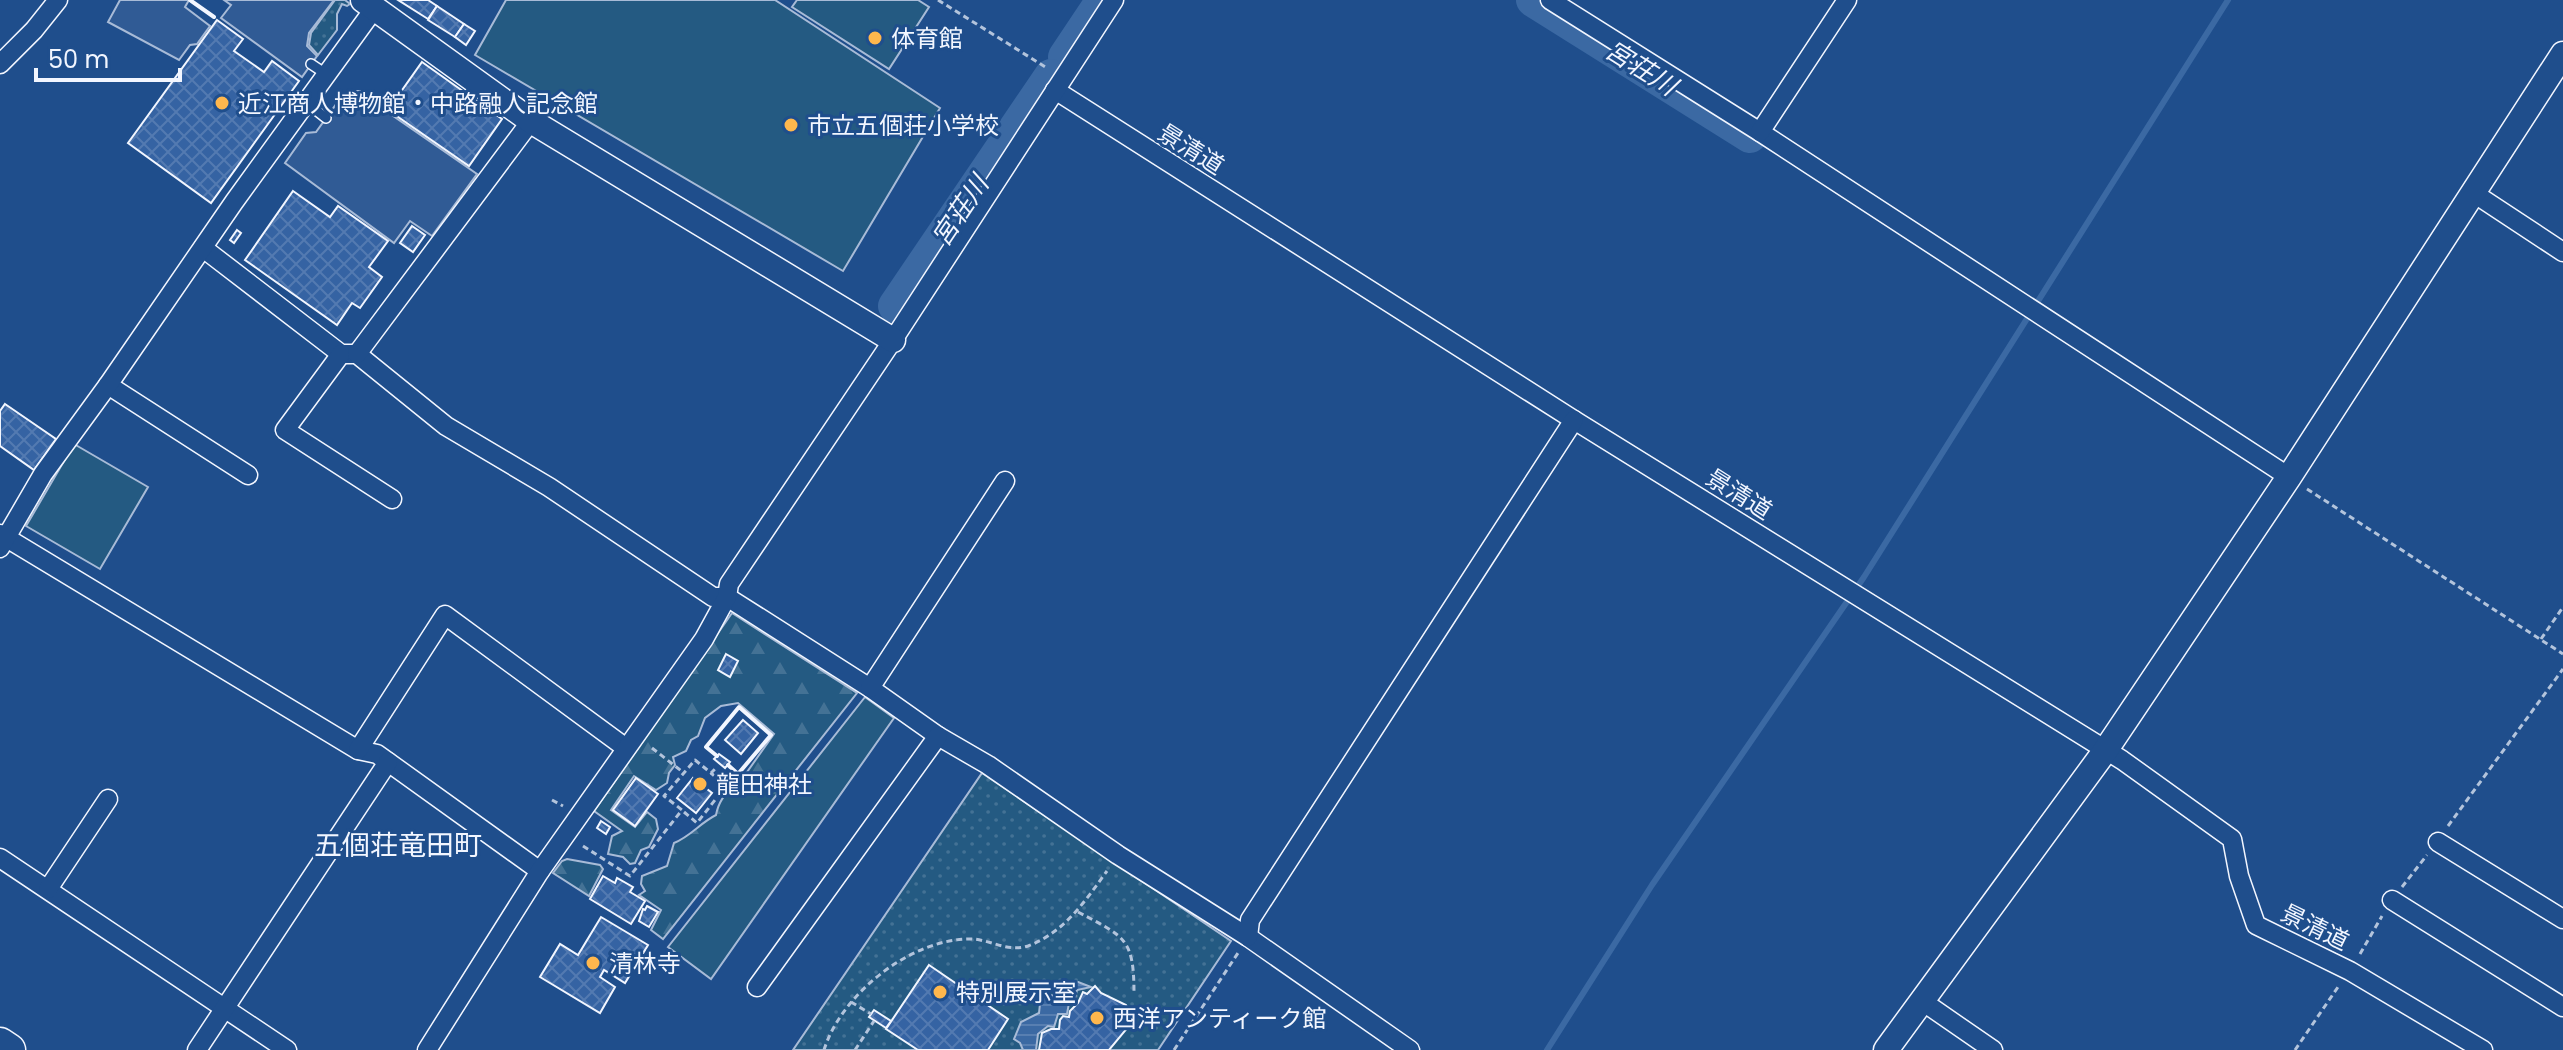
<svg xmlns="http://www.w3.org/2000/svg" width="2563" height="1050" font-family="Poppins,'Noto Sans JP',sans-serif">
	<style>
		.grass { fill: url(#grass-dots); stroke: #a8bbd7; stroke-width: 2 }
		.forest { fill: url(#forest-firs); stroke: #a8bbd7; stroke-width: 2 }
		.park { fill: #245a82; stroke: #a8bbd7; stroke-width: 2 }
		.parking { fill: #305b95; stroke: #a8bbd7; stroke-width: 2 }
		.water { fill: url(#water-rules); stroke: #a8bbd7; stroke-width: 2 }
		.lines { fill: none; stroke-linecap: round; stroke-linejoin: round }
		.stream { stroke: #3b69a3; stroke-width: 6 }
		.river { stroke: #3b69a3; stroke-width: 34 }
		.building { fill: url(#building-cross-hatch); stroke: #f2f6ff; stroke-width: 2 }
		.lane-casing { stroke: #f2f6ff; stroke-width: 12 }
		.street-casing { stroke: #f2f6ff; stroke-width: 21 }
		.secondary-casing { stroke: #f2f6ff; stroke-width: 27 }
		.highway-casing { stroke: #f2f6ff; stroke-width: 35 }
		.path { stroke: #b3c4dc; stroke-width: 3; stroke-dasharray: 6 4; stroke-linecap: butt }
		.lane { stroke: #1f4e8c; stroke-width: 9 }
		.street { stroke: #1f4e8c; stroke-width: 18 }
		.secondary { stroke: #1f4e8c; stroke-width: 24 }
		.highway { stroke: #1f4e8c; stroke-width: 32 }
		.wall { stroke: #f2f6ff; stroke-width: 4 }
		.poi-dot { fill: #ffb74d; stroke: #1f4e8c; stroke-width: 3 }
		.labels { text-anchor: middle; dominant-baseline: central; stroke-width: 6; stroke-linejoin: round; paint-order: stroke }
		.poi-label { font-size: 24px; fill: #f2f6ff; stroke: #1f4e8c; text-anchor: start }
		.street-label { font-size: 24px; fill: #f2f6ff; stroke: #1f4e8c }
		.water-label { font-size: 26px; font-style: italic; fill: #f2f6ff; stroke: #1f4e8c }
		.quarter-label { font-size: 28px; fill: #f2f6ff; stroke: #1f4e8c }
	</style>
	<defs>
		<pattern id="grass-dots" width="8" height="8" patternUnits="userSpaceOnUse" patternTransform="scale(2)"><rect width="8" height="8" fill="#245a82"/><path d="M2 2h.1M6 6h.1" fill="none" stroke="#447295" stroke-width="1.8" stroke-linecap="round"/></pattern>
		<pattern id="forest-firs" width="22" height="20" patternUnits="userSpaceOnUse" patternTransform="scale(2)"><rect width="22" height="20" fill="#245a82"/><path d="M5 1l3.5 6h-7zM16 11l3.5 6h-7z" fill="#447295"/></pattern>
		<pattern id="water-rules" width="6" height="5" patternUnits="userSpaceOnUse" patternTransform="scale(2)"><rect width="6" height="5" fill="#3b69a3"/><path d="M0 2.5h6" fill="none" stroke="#587fb1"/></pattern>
		<pattern id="building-cross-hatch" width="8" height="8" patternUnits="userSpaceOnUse" patternTransform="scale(2)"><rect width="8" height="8" fill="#3563a3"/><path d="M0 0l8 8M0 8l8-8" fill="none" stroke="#537ab1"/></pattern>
	</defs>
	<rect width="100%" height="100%" fill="#1f4e8c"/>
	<g class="grass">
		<path d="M335 0H345L350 4 347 6 342 4 337 14V30L318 55 309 45 311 33Z"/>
		<path d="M982 773 1231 941 1158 1050H793Z"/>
	</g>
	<g class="forest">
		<path d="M732 613 857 693 663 939 651 930 661 910 639 895 645 891 641 884 642 876 667 866 674 843C691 836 700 823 716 815 718 804 725 791 735 787L737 781 747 772 774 734 738 703 721 706 705 718 698 736 691 740 686 751 673 757 675 765 669 773 667 783 656 790 634 776 611 810 635 827 647 812 656 819 658 829 649 847 641 850 635 863 630 864 623 857 608 854 612 836 622 831 594 811Z"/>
		<path d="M567 859 600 865 603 869 589 896 553 873 562 861Z"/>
	</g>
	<g class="park">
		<path d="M506 0H775L940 108 843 271 475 55Z"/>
		<path d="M797 0H918L929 7 889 69 792 7Z"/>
		<path d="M74 444 148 487 100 569 26 526Z"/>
		<path d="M865 697 894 718 711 979 668 947Z"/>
	</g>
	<g class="parking">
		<path d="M120 0H189L185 7 210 26 197 44 190 45 179 60 108 22Z"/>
		<path d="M224 0H334L309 33 307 46 317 56 302 77 221 18 231 5Z"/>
		<path d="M350 91H363L376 97 386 111 477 174 432 236 410 221 394 243 285 163 306 133 316 132 337 103Z"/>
	</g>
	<path class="water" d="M1078 982 1091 987 1077 990 1074 1002 1069 1003 1067 1014H1058L1054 1027 1048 1026 1038 1034 1036 1050H1023L1020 1043 1014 1039 1021 1022 1039 1013 1040 1004 1044 997 1058 994 1063 986 1070 987Z"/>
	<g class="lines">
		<path class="stream" d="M1547 1050 1652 885 1864 577 2228 0"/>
		<g class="river">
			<path d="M1533 0 1750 136"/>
			<path d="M1065 57 1103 0"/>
			<path d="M895 306 1051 76"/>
		</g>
	</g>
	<g class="building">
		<path d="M398 0H428L437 6 428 19Z"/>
		<path d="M437 6 464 24 455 37 428 20Z"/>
		<path d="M217 20 243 39 234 51 264 72 272 61 299 81 211 203 128 143Z"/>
		<path d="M464 24 475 31 466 45 455 37Z"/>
		<path d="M422 62 502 119 469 166 388 110Z"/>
		<path d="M293 191 330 217 338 206 388 241 369 267 382 277 360 308 352 303 337 325 245 260Z"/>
		<path d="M412 226 425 235 413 252 400 243Z"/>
		<path d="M237 230 241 233 234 243 230 240Z"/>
		<path d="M5 404 56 439 34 470 0 446V411Z"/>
		<path d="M726 654 738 661 730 677 718 670Z"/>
		<path d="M743 720 758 733 741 754 725 740Z"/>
		<path d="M719 754 730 762 725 768 714 759Z"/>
		<path d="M636 778 658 794 635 826 613 810Z"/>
		<path d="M693 778 712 793 696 813 677 798Z"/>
		<path d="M601 821 610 827 606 834 597 828Z"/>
		<path d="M603 876 615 883 617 878 633 887 630 892 645 901 631 924 590 899Z"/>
		<path d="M647 906 658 912 649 927 639 921 643 909 645 910Z"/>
		<path d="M601 917 648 945 625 983 604 970 600 977 615 987 600 1013 540 977 560 944 578 955Z"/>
		<path d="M929 965 1008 1019 988 1050H918L886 1029Z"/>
		<path d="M1095 986 1101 993 1126 1005 1134 1020 1109 1050H1039L1042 1033 1051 1029H1059L1060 1020 1063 1016 1069 1017 1070 1011 1078 1003 1083 992 1087 994Z"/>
		<path d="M874 1010 891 1021 886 1028 869 1017Z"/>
	</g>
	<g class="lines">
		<g class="lane-casing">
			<g id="lane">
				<path d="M311 64 326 74"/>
				<path d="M307 103 326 118"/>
			</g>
		</g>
		<g class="street-casing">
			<g id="street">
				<path d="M1550 0 1760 132 2289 477"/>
				<path d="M0 64 34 30 58 0"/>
				<path d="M1055 90 1574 420 2122 760 2232 839 2239 876 2256 925 2350 971 2483 1050"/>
				<path d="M1760 132 1847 0"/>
				<path d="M2472 192 2563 252"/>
				<path d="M203 248 341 354H357L446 426 549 487 713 597H727L870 688 938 736 988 765 1118 855 1248 937 1410 1050"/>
				<path d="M341 354 285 430 392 499"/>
				<path d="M357 354 531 121"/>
				<path d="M108 385 248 475"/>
				<path d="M0 534 358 750 377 754 540 871"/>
				<path d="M0 548 43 474 108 385 234 202 374 9"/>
				<path d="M870 688 1005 481"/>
				<path d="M358 750 445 615 626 748"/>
				<path d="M2438 842 2563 919"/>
				<path d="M0 858 287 1050"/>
				<path d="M48 889 108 799"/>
				<path d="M2392 900 2563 1007"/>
				<path d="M1248 937 1250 920 1574 420"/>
				<path d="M757 987 938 736"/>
				<path d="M1922 1001 1993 1050"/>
				<path d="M197 1050 388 762"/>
				<path d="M427 1050 540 871 704 639 727 597 729 584 893 340 1114 0"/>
			</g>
		</g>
		<g class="secondary-casing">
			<g id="secondary">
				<path d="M363 0 531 121 893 340"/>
				<path d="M1886 1050 2105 751 2289 477 2563 54"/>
			</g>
		</g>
		<g class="highway-casing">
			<path id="highway" d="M0 1044 9 1050"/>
		</g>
		<g class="path">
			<path d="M938 0 1047 68"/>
			<path d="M2307 489 2563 654"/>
			<path d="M2541 639 2563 607"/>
			<path d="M652 748 684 773"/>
			<path d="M552 800 563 806"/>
			<path d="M684 812 697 823 726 786 711 773"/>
			<path d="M2448 826 2563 669"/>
			<path d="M583 846 630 876 682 810 664 796 695 760 711 773 716 768"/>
			<path d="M2402 887 2427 855"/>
			<path d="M1078 912C1125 937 1134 938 1134 994"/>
			<path d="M2360 954 2382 916"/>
			<path d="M851 1002 871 1014"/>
			<path d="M824 1050C841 995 909 940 968 939 989 938 1006 953 1028 946 1065 932 1085 901 1107 871"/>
			<path d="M855 1050 874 1021"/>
			<path d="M1174 1050 1238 953"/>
			<path d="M2295 1050 2338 987"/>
		</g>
		<use href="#lane" class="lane"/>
		<use href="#street" class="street"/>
		<use href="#secondary" class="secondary"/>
		<use href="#highway" class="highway"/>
		<g class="wall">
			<path d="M190 0 214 17"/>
			<path d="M717 756 706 747 739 707 771 735 738 774 728 765"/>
		</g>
	</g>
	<g class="poi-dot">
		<circle cx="875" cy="38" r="8"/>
		<circle cx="222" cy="103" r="8"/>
		<circle cx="791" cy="125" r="8"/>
		<circle cx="700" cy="784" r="8"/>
		<circle cx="593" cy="963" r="8"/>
		<circle cx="940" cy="992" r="8"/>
		<circle cx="1097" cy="1018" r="8"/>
	</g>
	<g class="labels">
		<g class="poi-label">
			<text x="891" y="38">体育館</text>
			<text x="238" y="103">近江商人博物館・中路融人記念館</text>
			<text x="807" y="125">市立五個荘小学校</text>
			<text x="716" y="784">龍田神社</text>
			<text x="609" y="963">清林寺</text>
			<text x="956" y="992">特別展示室</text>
			<text x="1113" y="1018">西洋アンティーク館</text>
		</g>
		<g class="street-label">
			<text transform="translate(1191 149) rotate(32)">景清道</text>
			<text transform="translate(1739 494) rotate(32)">景清道</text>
			<text transform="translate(2315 927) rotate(26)">景清道</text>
		</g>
		<g class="water-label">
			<text transform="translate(1641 68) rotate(32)">宮荘川</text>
			<text transform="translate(960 211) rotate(-56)">宮荘川</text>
		</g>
		<g class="quarter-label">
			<text x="398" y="845">五個荘竜田町</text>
		</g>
	</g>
	<path d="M36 68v12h144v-12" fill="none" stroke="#f2f6ff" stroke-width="4"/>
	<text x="48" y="68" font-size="24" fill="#f2f6ff" stroke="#1f4e8c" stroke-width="6" paint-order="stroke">50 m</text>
</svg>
